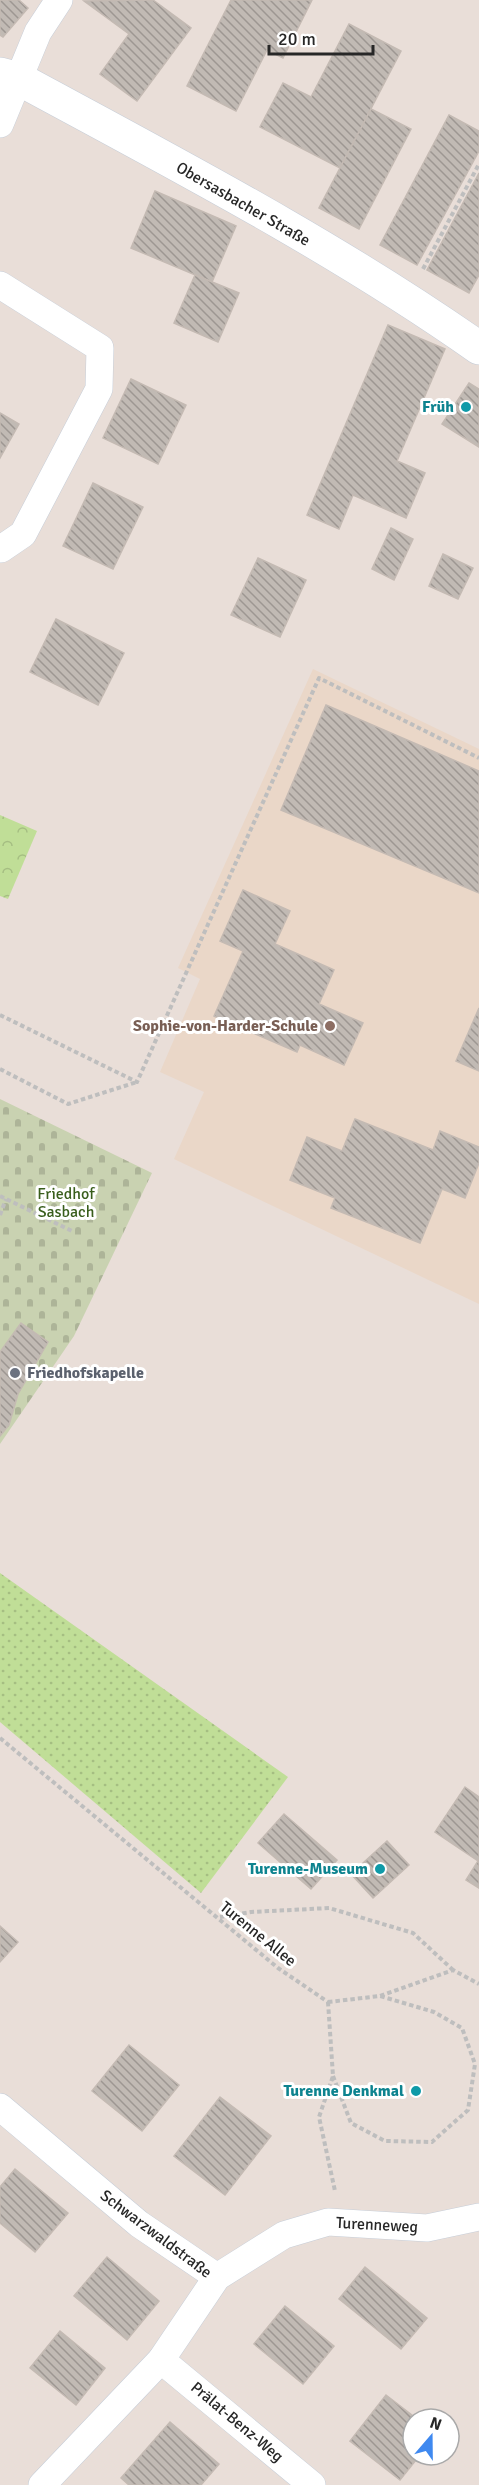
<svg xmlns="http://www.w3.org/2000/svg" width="479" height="2485" font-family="Signika,sans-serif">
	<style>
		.education { fill: #ead7c8 }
		.grass { fill: url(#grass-dots) }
		.cemetery { fill: url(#cemetery-stones) }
		.park { fill: url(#park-crowns) }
		.building { fill: url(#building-back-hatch); stroke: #c4bab3; stroke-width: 1.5 }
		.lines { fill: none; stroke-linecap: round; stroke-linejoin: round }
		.minor-casing { stroke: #c7ced8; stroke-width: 28 }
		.tertiary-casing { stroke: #c7ced8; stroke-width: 34 }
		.path { stroke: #bebebe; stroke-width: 4; stroke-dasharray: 4.5 3; stroke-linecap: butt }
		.minor { stroke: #fff; stroke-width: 27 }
		.tertiary { stroke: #fff; stroke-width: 33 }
		.culture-dot { fill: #0f9aa8; stroke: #fff; stroke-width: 2 }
		.education-dot { fill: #8d6e63; stroke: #fff; stroke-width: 2 }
		.worship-dot { fill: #6b7280; stroke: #fff; stroke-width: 2 }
		.labels { text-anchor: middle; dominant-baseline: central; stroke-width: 6; stroke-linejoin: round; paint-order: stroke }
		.street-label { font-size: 16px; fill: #272727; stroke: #fff }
		.culture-label { font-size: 16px; font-weight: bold; fill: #0d838f; stroke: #fff; text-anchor: end }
		.education-label { font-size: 16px; font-weight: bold; fill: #785e54; stroke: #fff; text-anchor: end }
		.park-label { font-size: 16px; fill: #395e1c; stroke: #fff }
		.worship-label { font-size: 16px; font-weight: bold; fill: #5b616d; stroke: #fff; text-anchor: start }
	</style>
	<defs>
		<pattern id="grass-dots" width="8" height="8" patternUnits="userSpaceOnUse" patternTransform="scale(1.5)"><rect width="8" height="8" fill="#c0de97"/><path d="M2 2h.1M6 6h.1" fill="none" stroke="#a5be82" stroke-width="1.8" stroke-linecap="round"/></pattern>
		<pattern id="cemetery-stones" width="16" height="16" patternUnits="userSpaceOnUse" patternTransform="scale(1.5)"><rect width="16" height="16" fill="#c9d2b1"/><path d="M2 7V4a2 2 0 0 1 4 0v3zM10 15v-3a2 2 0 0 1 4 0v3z" fill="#adb498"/></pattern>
		<pattern id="park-crowns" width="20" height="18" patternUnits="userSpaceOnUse" patternTransform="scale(1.5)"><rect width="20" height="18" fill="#c0de97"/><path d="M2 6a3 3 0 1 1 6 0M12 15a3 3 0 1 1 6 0" fill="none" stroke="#a5be82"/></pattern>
		<pattern id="building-back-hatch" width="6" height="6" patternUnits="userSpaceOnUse" patternTransform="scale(1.5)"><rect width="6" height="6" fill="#c1bab4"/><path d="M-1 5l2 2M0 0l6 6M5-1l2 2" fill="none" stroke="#9d9792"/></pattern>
	</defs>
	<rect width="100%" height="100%" fill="#e9ded8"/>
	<path class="education" d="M313 669 479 749V1304L174 1159 204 1092 160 1072 200 979 178 968Z"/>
	<path class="grass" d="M0 1573 288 1777 201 1893 0 1722Z"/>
	<path class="cemetery" d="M0 1099 152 1173 74 1336 0 1444Z"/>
	<path class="park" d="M0 815 37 831 8 899 0 896Z"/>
	<g class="building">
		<path d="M0 0H19L28 8 3 37 0 35Z"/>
		<path d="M153 0 191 28 137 101 100 74 129 34 84 1Z"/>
		<path d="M231 0H312L283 58 267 50 236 111 187 86Z"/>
		<path d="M349 24 401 51 340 168 260 127 283 83 311 97Z"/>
		<path d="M371 109 411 129 359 229 319 208Z"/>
		<path d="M449 115 479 131V151L417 265 380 245Z"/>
		<path d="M479 173V275L469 293 427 270Z"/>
		<path d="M155 191 236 226 212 282 131 248Z"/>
		<path d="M195 275 239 293 218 342 174 323Z"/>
		<path d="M388 325 445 349 397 461 425 473 406 518 353 495 339 529 307 515Z"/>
		<path d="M131 379 186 405 158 464 103 438Z"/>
		<path d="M469 383 479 389V447L442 424Z"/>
		<path d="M0 413 19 424 0 458Z"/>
		<path d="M93 483 143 507 113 569 63 546Z"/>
		<path d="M391 528 413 539 394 580 372 569Z"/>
		<path d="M443 554 473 568 458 599 429 586Z"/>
		<path d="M258 558 306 580 280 637 231 615Z"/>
		<path d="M56 619 124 653 98 705 30 672Z"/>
		<path d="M326 705 479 771V893L281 810Z"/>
		<path d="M243 890 290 911 275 944 334 970 319 1004 363 1023 344 1065 300 1045 297 1052 214 1016 243 951 220 941Z"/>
		<path d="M479 1008V1071L456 1061Z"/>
		<path d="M355 1119 433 1150 440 1131 479 1147V1163L465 1198 442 1189 420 1243 331 1208 335 1198 290 1180 307 1137 342 1151Z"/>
		<path d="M21 1323 48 1342 18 1394 9 1425 0 1436V1352Z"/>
		<path d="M465 1787 479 1797V1888L466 1880 478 1861 435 1832Z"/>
		<path d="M284 1814 337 1860 311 1889 258 1843Z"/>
		<path d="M387 1841 409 1865 373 1898 351 1874Z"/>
		<path d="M0 1926 18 1942 0 1962Z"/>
		<path d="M129 2045 179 2085 142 2131 92 2091Z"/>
		<path d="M220 2097 271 2136 225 2195 174 2156Z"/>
		<path d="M15 2169 68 2213 35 2252 0 2223V2187Z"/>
		<path d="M107 2257 159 2301 127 2340 74 2296Z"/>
		<path d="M365 2267 427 2318 401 2349 339 2299Z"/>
		<path d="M285 2306 334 2346 303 2384 254 2344Z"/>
		<path d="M60 2331 105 2368 76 2405 30 2368Z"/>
		<path d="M386 2395 417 2419H413V2455H420L400 2480 350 2441Z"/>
		<path d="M170 2422 219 2464 201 2485H129L121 2478Z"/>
	</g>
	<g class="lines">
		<g class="minor-casing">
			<g id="minor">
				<path d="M0 124 38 32 59 0"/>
				<path d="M0 285 100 348 99 389 23 534 1 549"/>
				<path d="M0 2107 139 2224 217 2277"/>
				<path d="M161 2360 312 2485"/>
				<path d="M42 2485 161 2360 217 2277 284 2235 328 2222 427 2228 479 2217"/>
			</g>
		</g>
		<g class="tertiary-casing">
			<path id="tertiary" d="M0 74 19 79C174 163 334 246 479 348"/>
		</g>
		<g class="path">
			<path d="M423 269 479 164"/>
			<path d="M0 1015 137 1082 319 678 479 758"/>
			<path d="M0 1069 68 1104 137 1082"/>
			<path d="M0 1196 74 1232"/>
			<path d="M0 1215 6 1199"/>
			<path d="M0 1738 278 1968 328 2002"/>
			<path d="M220 1917 251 1912 329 1908 413 1933 453 1970"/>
			<path d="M328 2002 333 2076 319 2117 335 2191"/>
			<path d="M328 2002 380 1996 453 1970 479 1984"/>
			<path d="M333 2076 351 2123 385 2141 432 2142 468 2110 475 2064 462 2028 434 2012 380 1996"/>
		</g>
		<use href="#minor" class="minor"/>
		<use href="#tertiary" class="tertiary"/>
	</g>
	<g class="culture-dot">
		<circle cx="466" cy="407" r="6"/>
		<circle cx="380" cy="1869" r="6"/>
		<circle cx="416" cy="2091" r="6"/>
	</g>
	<circle class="education-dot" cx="330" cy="1026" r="6"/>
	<circle class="worship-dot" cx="15" cy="1373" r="6"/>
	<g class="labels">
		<g class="street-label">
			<text transform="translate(243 204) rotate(30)">Obersasbacher Straße</text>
			<text transform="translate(258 1934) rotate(39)">Turenne Allee</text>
			<text transform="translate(377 2225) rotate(3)">Turenneweg</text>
			<text transform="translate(156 2234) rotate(37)">Schwarzwaldstraße</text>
			<text transform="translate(237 2422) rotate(40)">Prälat-Benz-Weg</text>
		</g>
		<g class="culture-label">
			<text x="454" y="407">Früh</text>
			<text x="368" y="1869">Turenne-Museum</text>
			<text x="404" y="2091">Turenne Denkmal</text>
		</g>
		<g class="education-label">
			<text x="318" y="1026">Sophie-von-Harder-Schule</text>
		</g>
		<g class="park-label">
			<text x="66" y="1194">Friedhof<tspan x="66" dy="18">Sasbach</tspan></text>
		</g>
		<g class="worship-label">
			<text x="27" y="1373">Friedhofskapelle</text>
		</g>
	</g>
	<g transform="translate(431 2437) rotate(20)"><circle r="28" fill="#ffffff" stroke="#a9a9a9" stroke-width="1.5"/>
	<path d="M0-4.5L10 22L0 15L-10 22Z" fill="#3f89f0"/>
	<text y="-9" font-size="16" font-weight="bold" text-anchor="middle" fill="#272727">N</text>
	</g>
	<path d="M269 45v9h104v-9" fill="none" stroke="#272727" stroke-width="3"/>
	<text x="278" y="45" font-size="18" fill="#272727" stroke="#ffffff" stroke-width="4.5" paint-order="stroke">20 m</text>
</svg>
